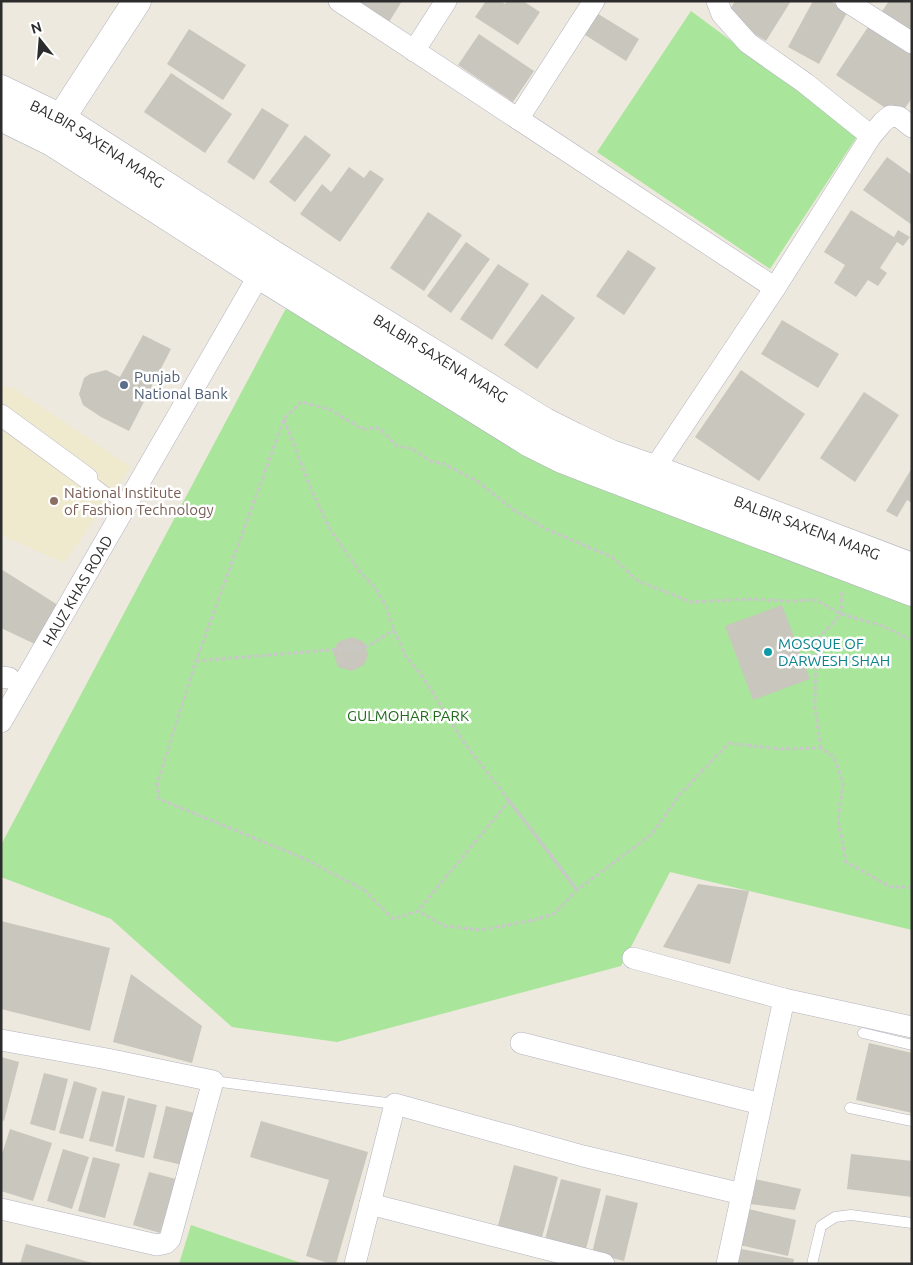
<svg xmlns="http://www.w3.org/2000/svg" width="913" height="1265" font-family="Ubuntu,sans-serif">
	<style>
		.education { fill: #efe9ce }
		.green { fill: #a9e59a }
		.building { fill: #c9c6be }
		.lines { fill: none; stroke-linecap: round; stroke-linejoin: round }
		.lane-casing { stroke: #b2b2c0; stroke-width: 11 }
		.street-casing { stroke: #b2b2c0; stroke-width: 22 }
		.secondary-casing { stroke: #b2b2c0; stroke-width: 29 }
		.path { stroke: #c8c8c8; stroke-width: 3; stroke-dasharray: 4 2.5; stroke-linecap: butt }
		.lane { stroke: #fff; stroke-width: 10 }
		.street { stroke: #fff; stroke-width: 21 }
		.secondary { stroke: #fff; stroke-width: 28 }
		.service-dot { fill: #5c6f8a; stroke: #fff; stroke-width: 2 }
		.education-dot { fill: #8d6e63; stroke: #fff; stroke-width: 2 }
		.culture-dot { fill: #0f9aa8; stroke: #fff; stroke-width: 2 }
		.labels { text-anchor: middle; dominant-baseline: central; stroke-width: 5; stroke-linejoin: round; paint-order: stroke }
		.street-label { font-size: 15px; fill: #2c2c2c; stroke: #fff }
		.service-label { font-size: 15px; fill: #4e5e75; stroke: #fff; text-anchor: start }
		.education-label { font-size: 15px; fill: #785e54; stroke: #fff; text-anchor: start }
		.culture-label { font-size: 15px; fill: #0d838f; stroke: #fff; text-anchor: start }
		.park-label { font-size: 15px; fill: #1f6b1a; stroke: #fff }
	</style>
	<rect width="100%" height="100%" fill="#eee9de"/>
	<path class="education" d="M1 385 15 389 131 467 64 563 1 535Z"/>
	<g class="green">
		<path d="M691 11 858 135 770 269 597 152Z"/>
		<path d="M300 304 912 603V930L670 872 621 966 337 1042 232 1027 111 919 1 877V845L285 310Z"/>
		<path d="M191 1225 304 1264H179Z"/>
	</g>
	<g class="building">
		<path d="M355 1H402L389 22Z"/>
		<path d="M486 1H501L505 4 507 1H523L540 12 518 45 475 17Z"/>
		<path d="M735 1H791L766 41 726 16Z"/>
		<path d="M813 1H830L848 11 819 64 788 47Z"/>
		<path d="M889 1H912V40L878 17Z"/>
		<path d="M595 12 639 39 626 61 582 33Z"/>
		<path d="M872 21 912 48V98L899 117 836 75Z"/>
		<path d="M189 29 246 65 223 100 167 64Z"/>
		<path d="M479 34 534 71 513 102 458 65Z"/>
		<path d="M171 73 232 114 205 153 144 112Z"/>
		<path d="M262 108 289 125 254 180 227 162Z"/>
		<path d="M305 135 331 155 295 202 269 182Z"/>
		<path d="M887 157 912 175V225L863 190Z"/>
		<path d="M349 167 364 178 370 170 384 179 340 242 300 214 322 184 331 192Z"/>
		<path d="M851 210 894 237 898 230 910 237 903 246 897 242 880 268 887 273 878 286 868 280 856 297 834 283 845 265 824 252Z"/>
		<path d="M428 212 462 235 424 291 390 268Z"/>
		<path d="M466 242 490 259 451 313 427 296Z"/>
		<path d="M628 250 656 268 624 315 596 296Z"/>
		<path d="M498 264 529 284 492 340 460 319Z"/>
		<path d="M542 294 575 318 537 369 504 345Z"/>
		<path d="M782 320 839 354 818 388 761 354Z"/>
		<path d="M143 335 171 349 129 431 101 417 83 405 79 394 84 378 90 374 106 370 120 377Z"/>
		<path d="M741 370 805 414 759 481 695 437Z"/>
		<path d="M864 392 899 415 855 482 820 458Z"/>
		<path d="M912 468V503L907 500 897 517 886 511Z"/>
		<path d="M1 569 61 607 39 646 1 628Z"/>
		<path d="M782 605 810 679 753 700 725 626Z"/>
		<path d="M352 637 364 642 368 655 364 665 352 671 338 667 333 652 338 642Z"/>
		<path d="M698 884 749 891 730 964 663 947Z"/>
		<path d="M1 921 110 948 90 1031 1 1009Z"/>
		<path d="M131 974 202 1026 192 1063 113 1042Z"/>
		<path d="M869 1043 912 1053V1113L856 1100Z"/>
		<path d="M1 1057 19 1062 4 1121 1 1120Z"/>
		<path d="M44 1073 68 1079 55 1131 30 1124Z"/>
		<path d="M74 1081 97 1088 83 1139 59 1133Z"/>
		<path d="M102 1091 125 1096 113 1147 89 1141Z"/>
		<path d="M128 1098 157 1105 144 1158 115 1151Z"/>
		<path d="M166 1106 195 1113 182 1165 153 1158Z"/>
		<path d="M261 1121 368 1152 336 1264H331L306 1256 329 1180 250 1157Z"/>
		<path d="M10 1129 52 1143 33 1201 1 1191V1157Z"/>
		<path d="M63 1149 89 1157 72 1209 47 1201Z"/>
		<path d="M851 1154 912 1161V1197L847 1189Z"/>
		<path d="M93 1157 120 1164 105 1218 78 1211Z"/>
		<path d="M514 1165 558 1177 541 1241 497 1229Z"/>
		<path d="M149 1172 176 1179 160 1233 133 1225Z"/>
		<path d="M561 1179 601 1189 585 1253 544 1243Z"/>
		<path d="M755 1179 801 1189 795 1210 750 1204Z"/>
		<path d="M606 1195 638 1203 624 1261 592 1253Z"/>
		<path d="M744 1208 796 1220 788 1256 735 1244Z"/>
		<path d="M26 1244 92 1263V1264H20Z"/>
		<path d="M736 1248 794 1259 793 1264H733Z"/>
	</g>
	<g class="lines">
		<g class="lane-casing">
			<g id="lane">
				<path d="M87 478 126 507"/>
				<path d="M863 1033 912 1045"/>
				<path d="M213 1081 395 1104"/>
				<path d="M850 1108 912 1121"/>
				<path d="M812 1264 821 1226 835 1217 851 1215 912 1223"/>
			</g>
		</g>
		<g class="street-casing">
			<g id="street">
				<path d="M339 1 775 288"/>
				<path d="M717 1 722 14 748 43 805 83 871 136"/>
				<path d="M846 1 912 43"/>
				<path d="M414 51 446 1"/>
				<path d="M518 119 594 1"/>
				<path d="M1 415 87 478"/>
				<path d="M647 482 654 469 775 288 871 136 883 122 890 116 899 117 912 127"/>
				<path d="M1 677 9 678"/>
				<path id="s1" d="M1 722 259 275 269 262"/>
				<path d="M633 958 784 999 727 1264"/>
				<path d="M784 999 912 1027"/>
				<path d="M1 1040 107 1059 213 1081 170 1239 166 1243 157 1245 1 1209"/>
				<path d="M521 1043 761 1104"/>
				<path d="M370 1204 604 1264"/>
				<path d="M355 1264 395 1104 583 1156 742 1194"/>
			</g>
		</g>
		<g class="secondary-casing">
			<g id="secondary">
				<path id="s2" d="M1 89 61 118 274 255 545 422 575 437 611 454 654 469 912 567"/>
				<path d="M1 117 52 142 259 275 530 443 562 459 598 473 912 592"/>
				<path d="M51 132 61 118 137 1"/>
			</g>
		</g>
		<g class="path">
			<path d="M284 419 311 489 331 531 361 573 375 588 386 606 394 630 406 657 420 673 465 744 539 839 577 890 509 801 418 911"/>
			<path d="M912 640 880 625 841 614 816 600 787 601 749 599 691 602 638 581 612 557 548 530 511 508 477 481 444 464 430 461 413 449 397 446 379 428 362 429 329 409 301 402 284 419 196 661 157 784 159 799 303 858 364 890 393 919 418 911 445 926 481 930 534 920 554 914 577 890 652 834 680 794 729 743 778 749 821 748 834 757 843 784 838 819 846 862 891 887H912"/>
			<path d="M196 661 366 647 394 630"/>
			<path d="M821 748 815 707 816 641 841 614 842 591"/>
		</g>
		<use href="#lane" class="lane"/>
		<use href="#street" class="street"/>
		<use href="#secondary" class="secondary"/>
	</g>
	<circle class="service-dot" cx="124" cy="385" r="5"/>
	<circle class="education-dot" cx="54" cy="501" r="5"/>
	<circle class="culture-dot" cx="768" cy="652" r="5"/>
	<g class="labels">
		<g class="street-label">
			<text stroke="none"><textPath href="#s2" startOffset="111">BALBIR SAXENA MARG</textPath></text>
			<text stroke="none"><textPath href="#s2" startOffset="516">BALBIR SAXENA MARG</textPath></text>
			<text stroke="none"><textPath href="#s2" startOffset="921">BALBIR SAXENA MARG</textPath></text>
			<text stroke="none"><textPath href="#s1" startOffset="152">HAUZ KHAS ROAD</textPath></text>
		</g>
		<g class="service-label">
			<text x="134" y="376">Punjab<tspan x="134" dy="17">National Bank</tspan></text>
		</g>
		<g class="education-label">
			<text x="64" y="492">National Institute<tspan x="64" dy="17">of Fashion Technology</tspan></text>
		</g>
		<g class="culture-label">
			<text x="778" y="643">MOSQUE OF<tspan x="778" dy="17">DARWESH SHAH</tspan></text>
		</g>
		<g class="park-label">
			<text x="408" y="715">GULMOHAR PARK</text>
		</g>
	</g>
	<rect width="913" height="1265" fill="none" stroke="#2c2c2c" stroke-width="5"/>
	<g transform="translate(40 40) rotate(343)" stroke="#ffffff" stroke-width="4" paint-order="stroke">
	<path d="M0-4L9 19L0 12L-9 19Z" fill="#2c2c2c"/>
	<text y="-8" font-size="14" font-weight="bold" text-anchor="middle" fill="#2c2c2c">N</text>
	</g>
</svg>
